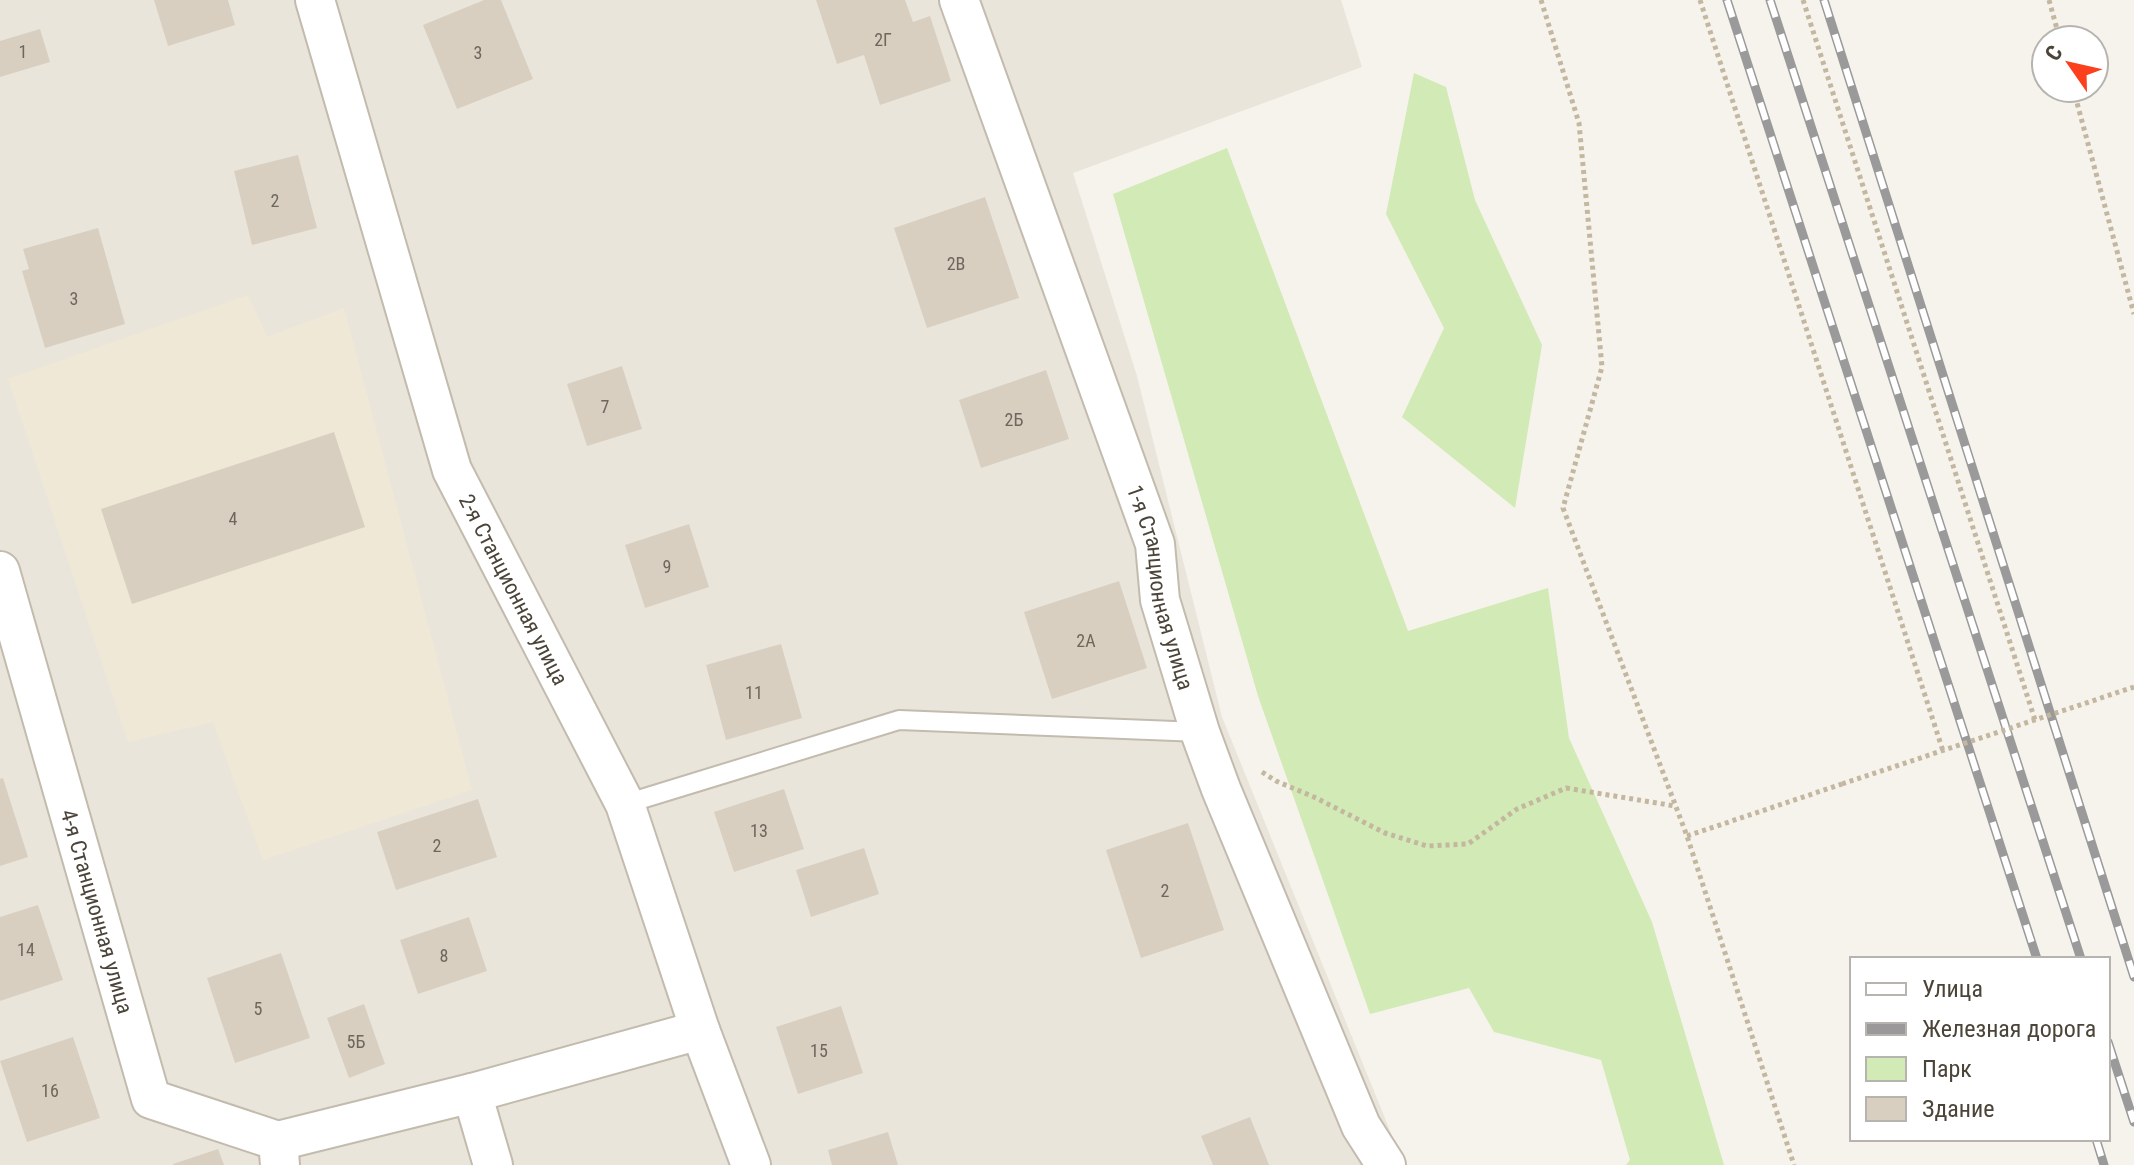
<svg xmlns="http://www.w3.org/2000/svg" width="2134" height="1165" font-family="'Roboto Condensed',sans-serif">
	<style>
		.residential { fill: #eae5da }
		.education { fill: #efe8d6 }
		.green { fill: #d2eab5 }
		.building { fill: #d8cfc1 }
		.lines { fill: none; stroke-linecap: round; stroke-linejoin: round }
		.lane-casing { stroke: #c2bbae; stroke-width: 22 }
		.street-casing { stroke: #c2bbae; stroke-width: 42 }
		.path { stroke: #c4b79f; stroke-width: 5; stroke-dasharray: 4 4; stroke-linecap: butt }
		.lane { stroke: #fff; stroke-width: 18 }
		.street { stroke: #fff; stroke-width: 38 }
		.rail-casing { stroke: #9a9a9a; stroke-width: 9 }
		.rail { stroke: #fff; stroke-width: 6; stroke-dasharray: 18; stroke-linecap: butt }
		.path-bridge { stroke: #c4b79f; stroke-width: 5; stroke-dasharray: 4 4; stroke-linecap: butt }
		.labels { text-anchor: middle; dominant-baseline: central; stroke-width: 6; stroke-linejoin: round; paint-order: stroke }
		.number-label { font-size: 18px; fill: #6e675b }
		.street-label { font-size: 22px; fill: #4b4439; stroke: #fff }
	</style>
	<rect width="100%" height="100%" fill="#f6f3ec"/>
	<path class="residential" d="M0 0H1341L1362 67 1073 173 1137 376 1222 717 1404 1165H0Z"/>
	<path class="education" d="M248 295 267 337 344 308 472 790 263 860 213 722 128 742 8 379Z"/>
	<g class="green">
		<path d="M1414 73 1446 87 1475 200 1542 345 1515 508 1402 417 1444 328 1386 214Z"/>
		<path d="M1227 148 1408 631 1548 588 1569 738 1652 922 1724 1165H1626L1630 1160 1601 1060 1494 1032 1469 988 1370 1014 1258 696 1113 194Z"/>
	</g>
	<g class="building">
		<path d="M154 0H228L235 25 168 46Z"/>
		<path d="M484 0H501L533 79 457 109 423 25Z"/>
		<path d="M816 0H905L913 22 930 16 951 81 880 105 864 55 837 64Z"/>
		<path d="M40 29 50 62 0 77V41Z"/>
		<path d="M298 155 317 228 252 245 234 171Z"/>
		<path d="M985 197 1019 298 927 328 894 228Z"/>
		<path d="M98 228 125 324 45 348 22 271 29 269 23 249Z"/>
		<path d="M622 366 642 429 587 446 567 384Z"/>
		<path d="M1046 370 1069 439 981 468 959 400Z"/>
		<path d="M334 432 365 527 132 604 101 509Z"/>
		<path d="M689 524 709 587 645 608 625 545Z"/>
		<path d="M1119 581 1147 668 1052 699 1024 612Z"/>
		<path d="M781 644 802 718 726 740 706 665Z"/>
		<path d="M3 778 28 857 0 866V779Z"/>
		<path d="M784 789 804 849 734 872 714 812Z"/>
		<path d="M478 799 497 857 396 890 377 832Z"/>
		<path d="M1188 823 1224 930 1141 958 1106 850Z"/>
		<path d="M864 848 879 894 811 917 796 870Z"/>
		<path d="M38 905 63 980 0 1001V917Z"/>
		<path d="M469 917 487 971 418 994 400 940Z"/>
		<path d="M281 953 310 1038 235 1063 207 978Z"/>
		<path d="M364 1004 385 1064 349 1078 327 1018Z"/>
		<path d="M841 1006 863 1073 798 1094 776 1027Z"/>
		<path d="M73 1037 100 1118 27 1142 0 1061Z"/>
		<path d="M1250 1117 1269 1165H1213L1201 1136Z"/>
		<path d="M888 1132 898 1165H832L828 1150Z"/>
		<path d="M218 1149 224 1165H173V1164Z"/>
	</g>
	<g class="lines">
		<g class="lane-casing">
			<path id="lane" d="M625 804 899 720 1200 732"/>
		</g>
		<g class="street-casing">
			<g id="street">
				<path id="s1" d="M315 0 452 470 625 804 700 1030 751 1165"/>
				<path id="s2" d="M959 0 1155 544 1160 600 1200 732 1221 789 1361 1126 1386 1165"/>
				<path id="s3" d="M0 571 151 1099 278 1141 280 1165"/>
				<path d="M472 1093 493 1165"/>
				<path d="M278 1141 472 1093 700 1030"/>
			</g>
		</g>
		<g class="path">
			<path d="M1541 0 1579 123 1602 367 1563 508 1687 836 1794 1165"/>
			<path d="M1700 0 1943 751"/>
			<path d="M1803 0 2035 720"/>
			<path d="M2049 0 2060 40"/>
			<path d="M2073 88 2134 314"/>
			<path d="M1262 772 1276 781 1314 797 1385 833 1427 846 1468 844 1517 809 1566 788 1675 806"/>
			<path d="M1687 836 1842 784"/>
		</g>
		<use href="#lane" class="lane"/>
		<use href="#street" class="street"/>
		<g class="rail-casing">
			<g id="rail">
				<path d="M1727 0 2037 959"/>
				<path d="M1770 0 2081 959"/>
				<path d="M1824 0 2134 977"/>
				<path d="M2108 1042 2134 1122"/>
				<path d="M2096 1139 2104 1165"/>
			</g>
		</g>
		<use href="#rail" class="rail"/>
		<path class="path-bridge" d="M1842 784 2134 687"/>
	</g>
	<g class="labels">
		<g class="number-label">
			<text x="883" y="39">2Г</text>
			<text x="23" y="51">1</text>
			<text x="478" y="52">3</text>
			<text x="275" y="200">2</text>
			<text x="956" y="263">2В</text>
			<text x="74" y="298">3</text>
			<text x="605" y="406">7</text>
			<text x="1014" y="419">2Б</text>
			<text x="233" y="518">4</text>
			<text x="667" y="566">9</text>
			<text x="1086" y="640">2А</text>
			<text x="754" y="692">11</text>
			<text x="759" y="830">13</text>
			<text x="437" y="845">2</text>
			<text x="1165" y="890">2</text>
			<text x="26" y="949">14</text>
			<text x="444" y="955">8</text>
			<text x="258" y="1008">5</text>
			<text x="356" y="1041">5Б</text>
			<text x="819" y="1050">15</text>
			<text x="50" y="1090">16</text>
		</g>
		<g class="street-label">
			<text stroke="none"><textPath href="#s2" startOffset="622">1-я Станционная улица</textPath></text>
			<text stroke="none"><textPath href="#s1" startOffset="624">2-я Станционная улица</textPath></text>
			<text stroke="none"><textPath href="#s3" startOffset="354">4-я Станционная улица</textPath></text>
		</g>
	</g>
	<rect x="1850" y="957" width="260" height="184" fill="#ffffff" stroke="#b7b4b0" stroke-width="2"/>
	<rect x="1866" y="983" width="40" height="12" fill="#ffffff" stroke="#b7b4b0" stroke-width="2"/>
	<text x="1922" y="997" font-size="24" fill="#4b4439">Улица</text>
	<rect x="1866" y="1023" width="40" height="12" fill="#9a9a9a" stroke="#b7b4b0" stroke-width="2"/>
	<text x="1922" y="1037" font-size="24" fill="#4b4439">Железная дорога</text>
	<rect x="1866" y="1057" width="40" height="24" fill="#d2eab5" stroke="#b7b4b0" stroke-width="2"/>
	<text x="1922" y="1077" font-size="24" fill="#4b4439">Парк</text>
	<rect x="1866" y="1097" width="40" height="24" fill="#d8cfc1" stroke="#b7b4b0" stroke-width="2"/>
	<text x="1922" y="1117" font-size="24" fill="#4b4439">Здание</text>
	<g transform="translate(2070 64) rotate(304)"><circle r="38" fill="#ffffff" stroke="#b7b4b0" stroke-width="2"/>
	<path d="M0-6L14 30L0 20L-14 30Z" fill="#fc3f1d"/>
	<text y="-12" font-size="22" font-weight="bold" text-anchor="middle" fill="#4b4439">С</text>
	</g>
</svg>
